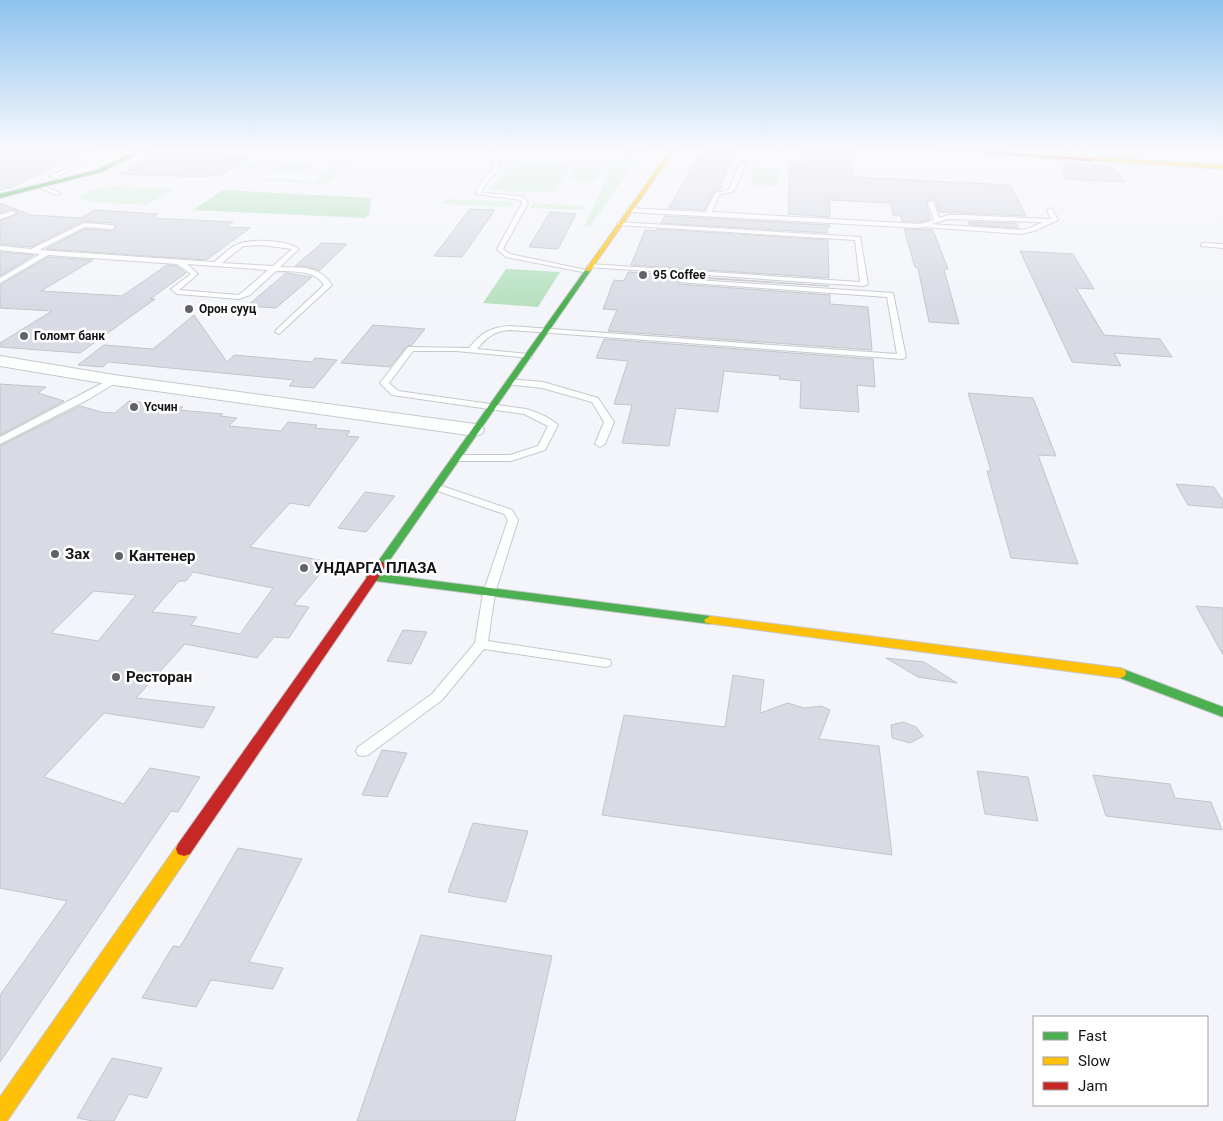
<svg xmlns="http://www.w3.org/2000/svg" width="1223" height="1121" font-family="Roboto,sans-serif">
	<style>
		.green { fill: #d3edd9 }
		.forest { fill: #b7e1bf }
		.building { fill: #d8dbe4; stroke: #c3c5c8; fill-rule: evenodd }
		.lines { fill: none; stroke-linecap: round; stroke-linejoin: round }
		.lane-casing { stroke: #c7c8cc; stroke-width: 2 }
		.street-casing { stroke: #c7c8cc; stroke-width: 2 }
		.fast-casing { stroke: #c7c8cc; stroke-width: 2 }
		.slow-casing { stroke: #c7c8cc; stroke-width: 2 }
		.jam-casing { stroke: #c7c8cc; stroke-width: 2 }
		.lane { fill: #fdfefe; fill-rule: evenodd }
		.street { fill: #fdfefe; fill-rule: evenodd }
		.fast { fill: #4caf50; fill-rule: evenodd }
		.slow { fill: #ffc107; fill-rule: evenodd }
		.jam { fill: #c62828; fill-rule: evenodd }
		.poi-dot { fill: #626367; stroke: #fff; stroke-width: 2 }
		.labels { text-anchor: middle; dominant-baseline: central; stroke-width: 5; stroke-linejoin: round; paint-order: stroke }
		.far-poi-label { font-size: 12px; font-weight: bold; fill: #141518; stroke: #fff; text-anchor: start }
		.poi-label { font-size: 15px; font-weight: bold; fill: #141518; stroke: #fff; text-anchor: start }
	</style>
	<rect width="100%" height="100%" fill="#f3f5fa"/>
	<g class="green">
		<path d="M621 148H645L591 225 584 227Z"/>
		<path d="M240 161 270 162 257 170 224 169Z"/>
		<path d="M513 161 572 164 553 193 489 190Z"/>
		<path d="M282 162 310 164 313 165 303 172 269 171Z"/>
		<path d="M334 166 349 167 324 184 264 181 269 178 315 182Z"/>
		<path d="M577 166 603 167 596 181 569 180Z"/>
		<path d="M754 167 779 168 777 186 750 185Z"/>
		<path d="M119 186 174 189 147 205 90 202 79 198C85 187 107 187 119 186Z"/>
		<path d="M445 199 513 202 510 207 440 204Z"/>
		<path d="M533 203 584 206 583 210 530 208Z"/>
	</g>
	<g class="forest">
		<path d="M223 190 371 198 369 215 365 218 193 210Z"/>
		<path d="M506 269 560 272 538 307 483 303Z"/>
	</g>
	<g class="building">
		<path d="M0 148 20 152 30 148H74L68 150 89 151 12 187 0 190Z"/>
		<path d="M706 148 734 149 720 190 713 192 705 210 669 208 698 156 703 157Z"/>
		<path d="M806 149 849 151 853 177 1010 185 1026 216 939 212 936 202 932 199 926 202 930 219 920 222 902 221 901 216 893 215 891 203 829 200 830 217 788 214 790 163 807 164Z"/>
		<path d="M160 153 248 156 245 158H248L220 175H211L207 177 120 174Z"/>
		<path d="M1064 163 1111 166 1126 182 1064 179Z"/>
		<path d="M0 203 31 215 81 218 95 210 158 214 151 218 233 222 227 227 250 228 206 260 46 249 85 229 113 231 117 226 112 223 83 221 31 247 0 244V221L17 214 16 210 12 209 0 213Z"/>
		<path d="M470 209 495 210 462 257 434 256Z"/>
		<path d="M550 212 576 214 558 249 529 247Z"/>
		<path d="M665 216 830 225V227H827V233L661 223Z"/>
		<path d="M968 222 1016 223 1019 228 970 225Z"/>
		<path d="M657 229 828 240 829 278 631 265 645 230 656 231Z"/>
		<path d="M904 229 933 230 948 269H944L959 324 929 322 918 268 915 267Z"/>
		<path d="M322 243 347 244 319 271 310 267 295 266Z"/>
		<path d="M1020 251 1073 254 1094 289 1076 288 1104 335 1160 339 1172 357 1114 353 1121 366 1072 362Z"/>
		<path d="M0 252 34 255 0 276Z"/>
		<path d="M48 257 93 260 41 291 122 296 167 265 176 266 186 273 150 299H155L80 353 0 347V343L52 311 0 308V285Z"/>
		<path d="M628 272 829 286 681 277 677 280 679 284 830 295V304L868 307 872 350 608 331 617 310 603 309 614 280 624 281Z"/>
		<path d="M286 273 312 277 276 308 247 306Z"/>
		<path d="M194 315 227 362 234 355 312 362 315 358 337 360 314 388 289 386 294 380 108 362 103 367 78 365 104 345 153 349Z"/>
		<path d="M373 325 425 329 412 345 407 346 390 367 341 363Z"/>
		<path d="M604 339 873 359 875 387 857 385 859 412 800 408 801 381 779 379 780 376 724 371 718 412 676 408 669 446 622 443 632 405 614 404 628 361 596 358Z"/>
		<path d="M0 384 46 387 38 393 64 401 0 435Z"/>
		<path d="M968 393 1033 398 1056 456 1038 455 1078 564 1011 558 987 471H991Z"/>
		<path d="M129 401 183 407 179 410 223 414 220 416 237 418 229 426 281 431 288 422 317 425 315 428 350 431 346 436 359 437 309 506 290 503 250 547 330 562 294 605 309 607 289 638 274 637 257 658 185 644 136 698 215 707 203 728 104 713 44 777 124 804 150 768 200 777 178 812 171 811 0 1062V995L67 901 0 888V446L80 406 101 412 115 413ZM193 572 273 588 240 634 191 625 197 617 152 612 179 581H186ZM94 591 136 595 98 641 51 633Z"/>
		<path d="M1176 484 1214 487 1223 501V508L1188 505Z"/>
		<path d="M365 492 395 496 366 532 338 528Z"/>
		<path d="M1196 606 1223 608V655Z"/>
		<path d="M403 630 427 632 411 664 387 661Z"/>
		<path d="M886 658 924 662 957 683 918 677Z"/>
		<path d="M733 675 764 680 760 713 788 703 804 708 821 706 830 710 819 739 879 746 892 855 602 815 624 715 725 727Z"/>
		<path d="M903 722 916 727 923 736 910 743 892 738 891 725Z"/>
		<path d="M382 750 407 753 387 797 362 795Z"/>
		<path d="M977 771 1028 777 1038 821 985 814Z"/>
		<path d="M1093 775 1170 784 1175 798 1211 802 1222 830 1106 816Z"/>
		<path d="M473 823 528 831 506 902 448 892Z"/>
		<path d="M238 848 302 859 249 962 283 968 273 989 211 980 196 1007 142 998 173 946 180 947Z"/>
		<path d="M421 935 552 956 515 1121H357Z"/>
		<path d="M112 1058 162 1068 147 1098 129 1094 114 1121H93L77 1118Z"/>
	</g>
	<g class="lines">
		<g class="lane-casing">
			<g id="lane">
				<path d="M489 148H493L500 167 483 188 482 193 523 196 528 203 503 249 510 254 586 270 588 271V273L506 257 498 250 497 249 522 203 521 200 476 194 477 188 494 167Z"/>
				<path d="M778 148H782L781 156 778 158 775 156Z"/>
				<path d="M1190 153H1223V157L1193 156 1184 165H1180L1186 155Z"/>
				<path d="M743 161 746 163 734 191 719 195 712 212 920 224 934 220 928 203 931 201 934 203 939 218 948 215H964L1051 219 1047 210 1050 208 1053 210 1058 220 1034 231 1020 234 924 227 920 228 629 212 626 210 629 208 706 212 715 193 729 190 740 163ZM948 219 1043 222 1030 228 1020 230 931 224Z"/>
				<path d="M77 164 82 165 57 176 66 179V181L49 176Z"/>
				<path d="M40 184 60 193 61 194 56 195 38 187Z"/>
				<path d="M13 211 15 212V214L0 219V215Z"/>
				<path d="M619 222 860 237 868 284 864 286 588 267 587 266 590 264 860 282 855 240 617 225V223Z"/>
				<path d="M84 223 112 225 115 227 112 229 85 227 39 250 214 262C221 257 228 249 236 245 250 238 287 240 299 249L280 267C302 268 319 265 332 285L279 334 275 332 276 330 324 285C314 269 293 272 276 271L250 295 239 299 177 294 171 289 191 274 177 264 48 255 0 283V278L40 254 0 250V246L31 249ZM261 245 292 249 273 266 222 263 243 246ZM187 264 268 270 244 291 238 295 179 290 198 274Z"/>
				<path d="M1203 243 1223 244V248L1201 246V244Z"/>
				<path d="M681 279 893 293 906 357 902 359 510 330C494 331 487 337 477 349L528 354 532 356 531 358 456 351H413L389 383 398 391 526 409C537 412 549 417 558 425L545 450 511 461H456L451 458 456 455H510L538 446 548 426 524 414 392 395 380 383 408 347 469 348C481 333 491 327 510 326L897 354 887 297 679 282V280Z"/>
				<path d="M114 377 118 380 117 382 89 399 0 444V437Z"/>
				<path d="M509 379 543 382 598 398 614 422 605 444 600 447 595 444 604 422 592 402 542 388 506 384 505 382Z"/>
				<path d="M436 484 512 510 518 520 495 593 488 641 605 659 610 660 611 663 610 666 605 667 484 649 442 700 368 755 363 756 358 755 356 751 358 747 432 694 475 643 483 593 508 520 504 514 432 489 431 487Z"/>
			</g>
		</g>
		<g class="street-casing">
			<g id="street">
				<path d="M1070 148H1080L1082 158 1081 160H1073Z"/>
				<path d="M0 356 114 375 475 424 482 426 484 430 482 434 475 436 114 385 0 366Z"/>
			</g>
		</g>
		<g class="fast-casing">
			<g id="fast">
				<path d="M143 148H149L101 172 0 198V194L97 170Z"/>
				<path d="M586 269 591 270 385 567H377L375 565 377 563Z"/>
				<path d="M372 573 710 616 716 620 710 624 368 580 366 577 368 574Z"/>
				<path d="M1120 668 1223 707V717L1115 676 1114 673 1115 670Z"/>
			</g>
		</g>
		<g class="slow-casing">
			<g id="slow">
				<path d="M672 148H676L590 271H586V269Z"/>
				<path d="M1090 157 1223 165V169L1088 160Z"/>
				<path d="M710 616 1120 668 1125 670 1126 673 1125 676 1120 678 706 623 704 620Z"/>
				<path d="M184 842 190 844 192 849 190 854 7 1121H0V1097L178 844Z"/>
			</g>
		</g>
		<g class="jam-casing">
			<g id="jam">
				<path d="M921 148H945L1093 159 1090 161Z"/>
				<path d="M381 561 387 565 190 854 184 856 178 854 176 849 178 844 377 563Z"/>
			</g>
		</g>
		<use href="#lane" class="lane"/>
		<use href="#street" class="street"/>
		<use href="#fast" class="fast"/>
		<use href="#slow" class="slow"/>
		<use href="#jam" class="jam"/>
	</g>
	<linearGradient id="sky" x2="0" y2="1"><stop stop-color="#8dc2ee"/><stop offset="0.49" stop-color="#fafafd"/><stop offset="1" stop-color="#fafafd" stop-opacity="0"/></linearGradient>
	<rect width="1223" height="305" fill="url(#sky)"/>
	<g class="poi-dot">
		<circle cx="643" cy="275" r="5"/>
		<circle cx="189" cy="309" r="5"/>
		<circle cx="24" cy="336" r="5"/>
		<circle cx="134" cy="407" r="5"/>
		<circle cx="55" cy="554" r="5"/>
		<circle cx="119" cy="556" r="5"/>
		<circle cx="304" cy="568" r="5"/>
		<circle cx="116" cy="677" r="5"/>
	</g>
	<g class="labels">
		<g class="far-poi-label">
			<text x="653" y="275">95 Coffee</text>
			<text x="199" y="309">Орон сууц</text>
			<text x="34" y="336">Голомт банк</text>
			<text x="144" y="407">Үсчин</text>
		</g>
		<g class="poi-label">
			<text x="65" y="554">Зах</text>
			<text x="129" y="556">Кантенер</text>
			<text x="314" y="568">УНДАРГА ПЛАЗА</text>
			<text x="126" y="677">Ресторан</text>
		</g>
	</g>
	<rect x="1033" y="1016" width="175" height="90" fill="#ffffff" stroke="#a1a1a3"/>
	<rect x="1043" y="1032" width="25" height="8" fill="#4caf50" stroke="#a1a1a3"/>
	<text x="1078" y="1041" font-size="15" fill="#141518">Fast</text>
	<rect x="1043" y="1057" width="25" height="8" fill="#ffc107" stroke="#a1a1a3"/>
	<text x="1078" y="1066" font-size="15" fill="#141518">Slow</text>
	<rect x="1043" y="1082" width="25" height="8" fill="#c62828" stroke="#a1a1a3"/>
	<text x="1078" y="1091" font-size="15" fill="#141518">Jam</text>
</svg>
